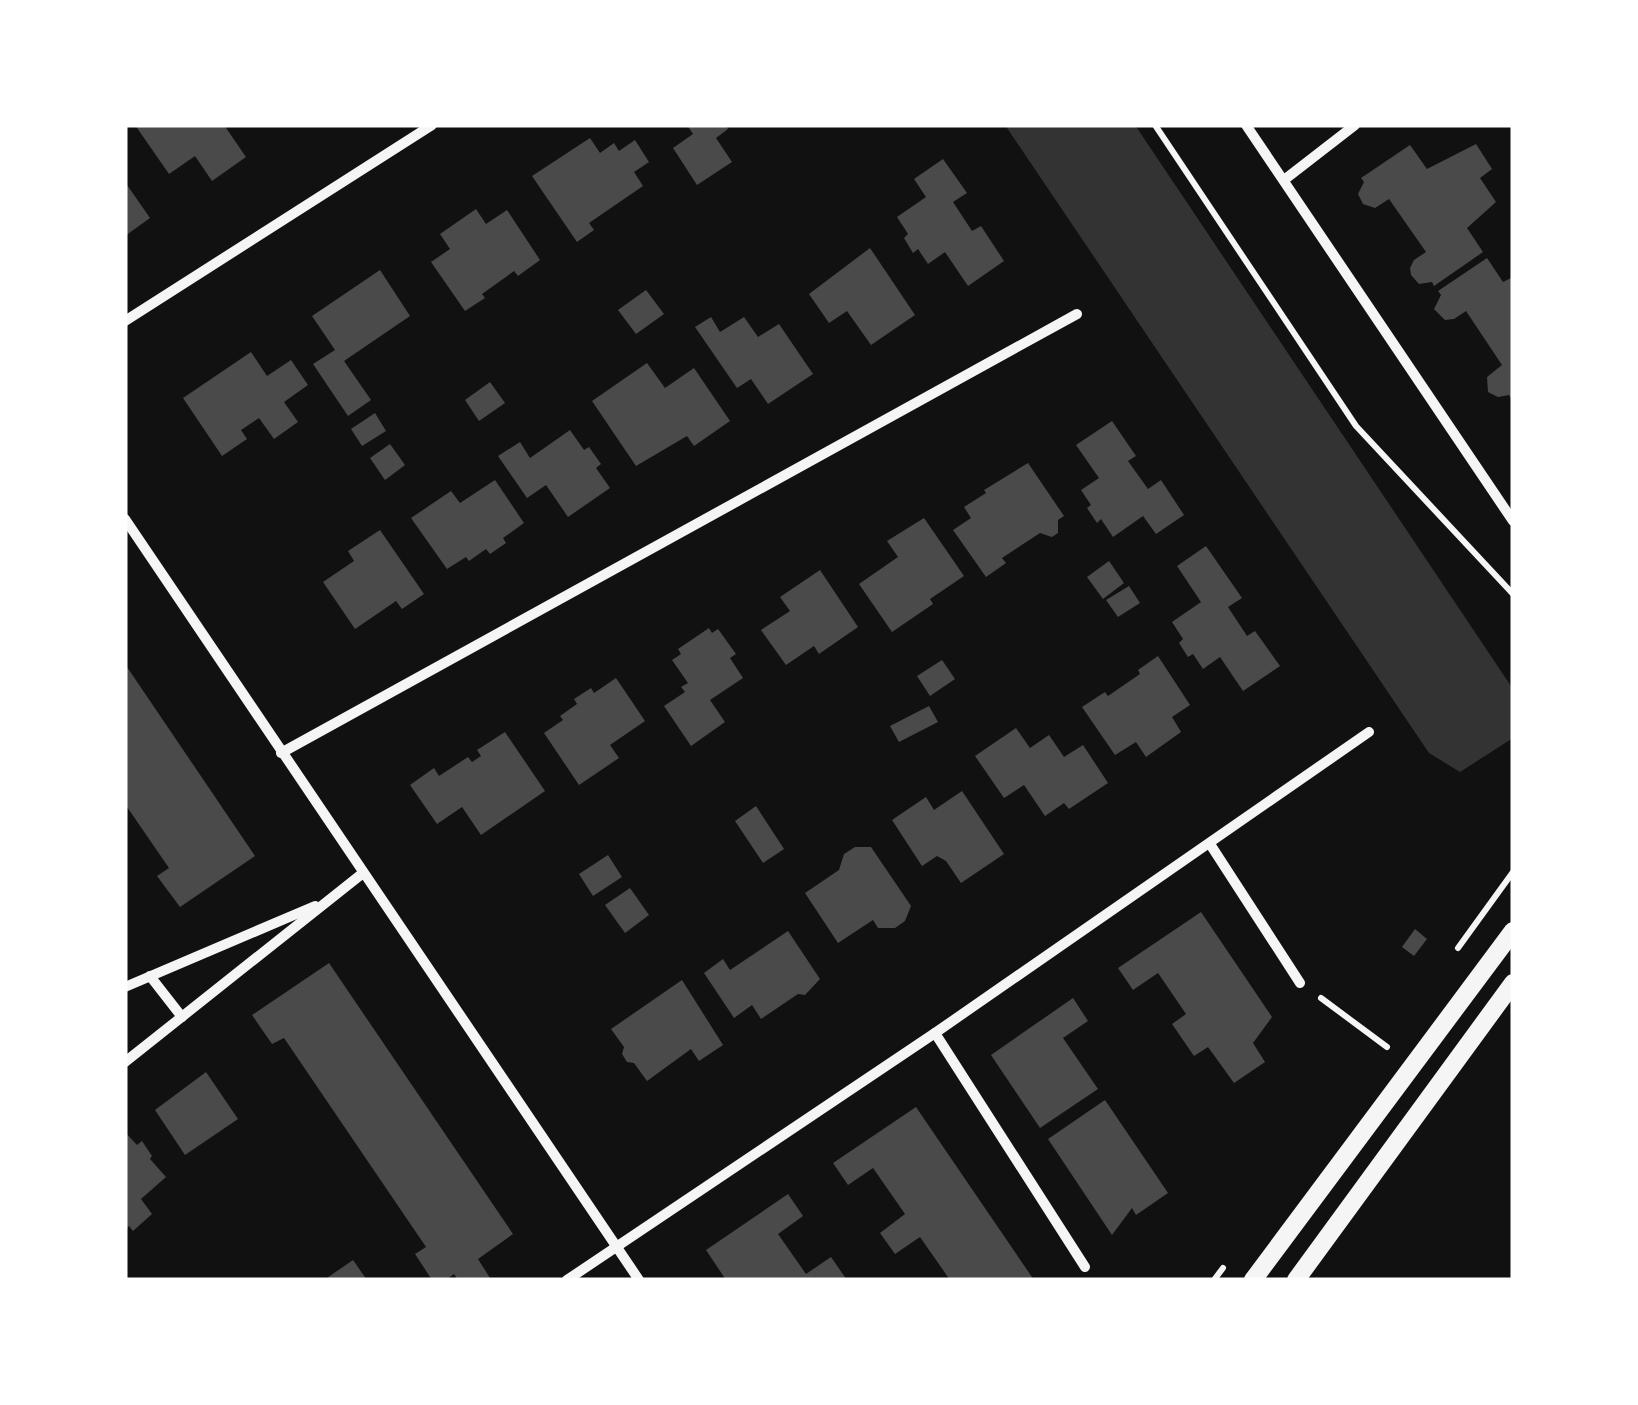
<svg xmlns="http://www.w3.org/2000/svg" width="1638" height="1405" font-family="'Asap Condensed',sans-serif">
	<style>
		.water { fill: #333 }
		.building { fill: #4a4a4a }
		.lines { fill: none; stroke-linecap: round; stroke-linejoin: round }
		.path { stroke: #f5f5f5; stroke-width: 6 }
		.minor { stroke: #f5f5f5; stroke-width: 10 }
		.tertiary { stroke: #f5f5f5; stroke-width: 18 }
	</style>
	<rect width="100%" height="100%" fill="#111"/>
	<path class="water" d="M1005 125H1135L1513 689V738L1460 772 1429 753Z"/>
	<g class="building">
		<path d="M135 125H224L246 157 212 181 195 156 169 174Z"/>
		<path d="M687 125H726L728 129 716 138 732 162 697 185 673 148 693 134Z"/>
		<path d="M590 138 600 153 614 143 619 151 635 140 649 162 634 172 643 186 589 223 594 230 577 242 532 176Z"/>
		<path d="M1476 144 1492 169 1480 178 1496 202 1467 228 1483 252 1434 286 1432 282 1419 284 1411 275 1410 268 1414 260 1426 252 1389 199 1375 208 1363 204 1358 194 1364 182 1361 178 1410 145 1427 169Z"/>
		<path d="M943 159 967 193 953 202 972 231 981 226 1004 261 968 286 945 252 928 264 918 249 913 253 904 238 908 234 897 217 926 197 914 179Z"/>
		<path d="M125 182 150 218 125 236Z"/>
		<path d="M476 209 486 224 507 210 540 260 518 276 514 271 482 294 485 298 465 311 431 262 450 249 440 234Z"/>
		<path d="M870 248 915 315 871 345 847 311 829 323 809 294Z"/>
		<path d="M1487 258 1503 282 1513 277V403L1509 395 1498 397 1488 392 1487 377 1502 365 1466 311 1454 319 1445 320 1434 309 1441 295 1438 291Z"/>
		<path d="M380 270 410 316 344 361 371 400 348 416 313 364 335 350 312 316Z"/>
		<path d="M646 290 664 314 636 334 618 310Z"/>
		<path d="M711 317 720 332 744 317 758 337 779 324 813 374 768 404 751 379 737 388 695 327Z"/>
		<path d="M251 352 267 376 291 360 308 385 284 402 298 422 274 439 259 418 241 430 247 439 222 456 183 398Z"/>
		<path d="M647 363 665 388 694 368 730 421 694 446 687 436 636 466 592 401Z"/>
		<path d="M490 382 505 403 479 421 465 400Z"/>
		<path d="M375 413 386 431 362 446 351 429Z"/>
		<path d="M1112 421 1136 456 1128 461 1148 489 1161 480 1184 515 1156 534 1143 516 1113 537 1101 519 1097 523 1087 508 1091 505 1081 490 1099 478 1076 445Z"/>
		<path d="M570 430 584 450 589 447 601 464 596 468 610 488 568 517 546 485 527 498 498 456 520 442 530 458Z"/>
		<path d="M390 444 405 465 385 480 370 458Z"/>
		<path d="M1028 463 1064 516 1058 520V533L1052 537 1040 533 1002 558 1006 563 986 577 953 530 971 518 964 507 986 493 984 490Z"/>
		<path d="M495 480 524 523 503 538 506 543 490 554 486 549 469 561 466 557 447 569 411 518 451 491 460 503Z"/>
		<path d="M924 518 964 576 930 599 933 604 892 632 859 584 898 557 887 541Z"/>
		<path d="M380 530 424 594 402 609 396 601 355 629 323 582 354 561 348 551Z"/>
		<path d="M1206 546 1242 598 1228 607 1247 636 1255 631 1280 666 1243 691 1220 657 1203 669 1193 654 1188 657 1179 643 1183 639 1172 622 1201 602 1177 566Z"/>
		<path d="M1109 561 1124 583 1103 599 1087 577Z"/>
		<path d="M820 570 858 627 819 654 814 646 786 665 761 630 790 611 780 597Z"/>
		<path d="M1129 586 1140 603 1118 617 1106 600Z"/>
		<path d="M709 628 712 633 718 629 736 654 730 658 743 678 710 700 725 722 691 746 664 706 685 692 681 687 688 683 672 660 681 654 678 649Z"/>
		<path d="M1158 656 1190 705 1172 717 1181 732 1146 757 1136 742 1115 755 1082 707 1105 692 1108 696 1140 674 1138 670Z"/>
		<path d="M942 660 955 679 930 696 917 676Z"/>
		<path d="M125 664 255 856 180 907 157 876 169 868 125 804Z"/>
		<path d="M616 678 645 721 610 745 619 758 579 785 544 733 563 720 560 716 577 704 574 699 591 688 594 693Z"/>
		<path d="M929 706 938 722 899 742 890 726Z"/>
		<path d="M1016 728 1030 748 1049 735 1064 757 1083 745 1108 783 1069 809 1064 803 1045 816 1024 785 1004 798 975 756Z"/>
		<path d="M505 732 545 791 481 835 462 807 437 824 410 785 434 768 439 776 468 757 472 762 481 756 477 750Z"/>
		<path d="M962 791 1004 854 961 883 946 861 937 856 922 866 892 820 926 797 934 810Z"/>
		<path d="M756 806 784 849 763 863 735 821Z"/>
		<path d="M855 847H871L911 906 905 921 895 928H878L873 920 838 943 805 893 839 870 844 854Z"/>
		<path d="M608 855 622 877 593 896 579 874Z"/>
		<path d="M630 888 649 915 625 933 605 905Z"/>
		<path d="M1201 912 1272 1017 1253 1043 1265 1062 1234 1083 1208 1047 1194 1056 1172 1024 1186 1014 1158 973 1133 990 1118 968Z"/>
		<path d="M1415 929 1427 939 1414 956 1402 947Z"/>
		<path d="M788 931 820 979 805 995 798 994 761 1019 752 1005 734 1018 704 973 723 959 730 970Z"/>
		<path d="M329 963 513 1234 478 1259 490 1278 487 1280H458L454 1274 446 1280H432L415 1254 426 1247 284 1038 272 1044 252 1015Z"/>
		<path d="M682 980 723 1045 699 1061 691 1049 647 1081 634 1063 627 1062 622 1054 624 1047 611 1029Z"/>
		<path d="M1073 998 1088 1021 1063 1038 1098 1089 1040 1128 991 1055Z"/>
		<path d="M206 1072 238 1119 185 1155 155 1110Z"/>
		<path d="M1105 1100 1168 1193 1136 1215 1132 1208 1112 1235 1048 1139Z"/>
		<path d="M916 1107 963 1176 1034 1280H950L920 1237 895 1254 880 1233 905 1214 873 1168 848 1185 833 1163Z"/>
		<path d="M125 1132 137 1145 142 1141 152 1156 150 1159 166 1177 141 1199 152 1214 133 1231 129 1226 125 1230Z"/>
		<path d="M788 1194 803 1216 778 1234 806 1274 831 1257 847 1280H726L706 1250Z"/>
		<path d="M353 1260 367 1280H324Z"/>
	</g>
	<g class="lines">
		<g class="path">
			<path d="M1155 125 1356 426 1513 594"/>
			<path d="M1458 948 1513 872"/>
			<path d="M1321 998 1387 1047"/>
			<path d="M1214 1280 1223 1268"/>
		</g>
		<g class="minor">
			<path d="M1246 125 1513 521"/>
			<path d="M1284 180 1355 125"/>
			<path d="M125 321 432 125"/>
			<path d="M125 519 639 1280"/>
			<path d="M281 753 1077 314"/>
			<path d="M1210 844 1300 983"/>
			<path d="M150 976 182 1017"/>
			<path d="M125 987 315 906"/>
			<path d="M935 1033 1085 1267"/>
			<path d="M125 1062 363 873"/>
			<path d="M567 1280 935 1033 1369 732"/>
		</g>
		<g class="tertiary">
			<path d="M1253 1280 1513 931"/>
			<path d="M1296 1280 1513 983"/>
		</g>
	</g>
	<rect width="1638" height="1405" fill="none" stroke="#ffffff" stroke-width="255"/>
</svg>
